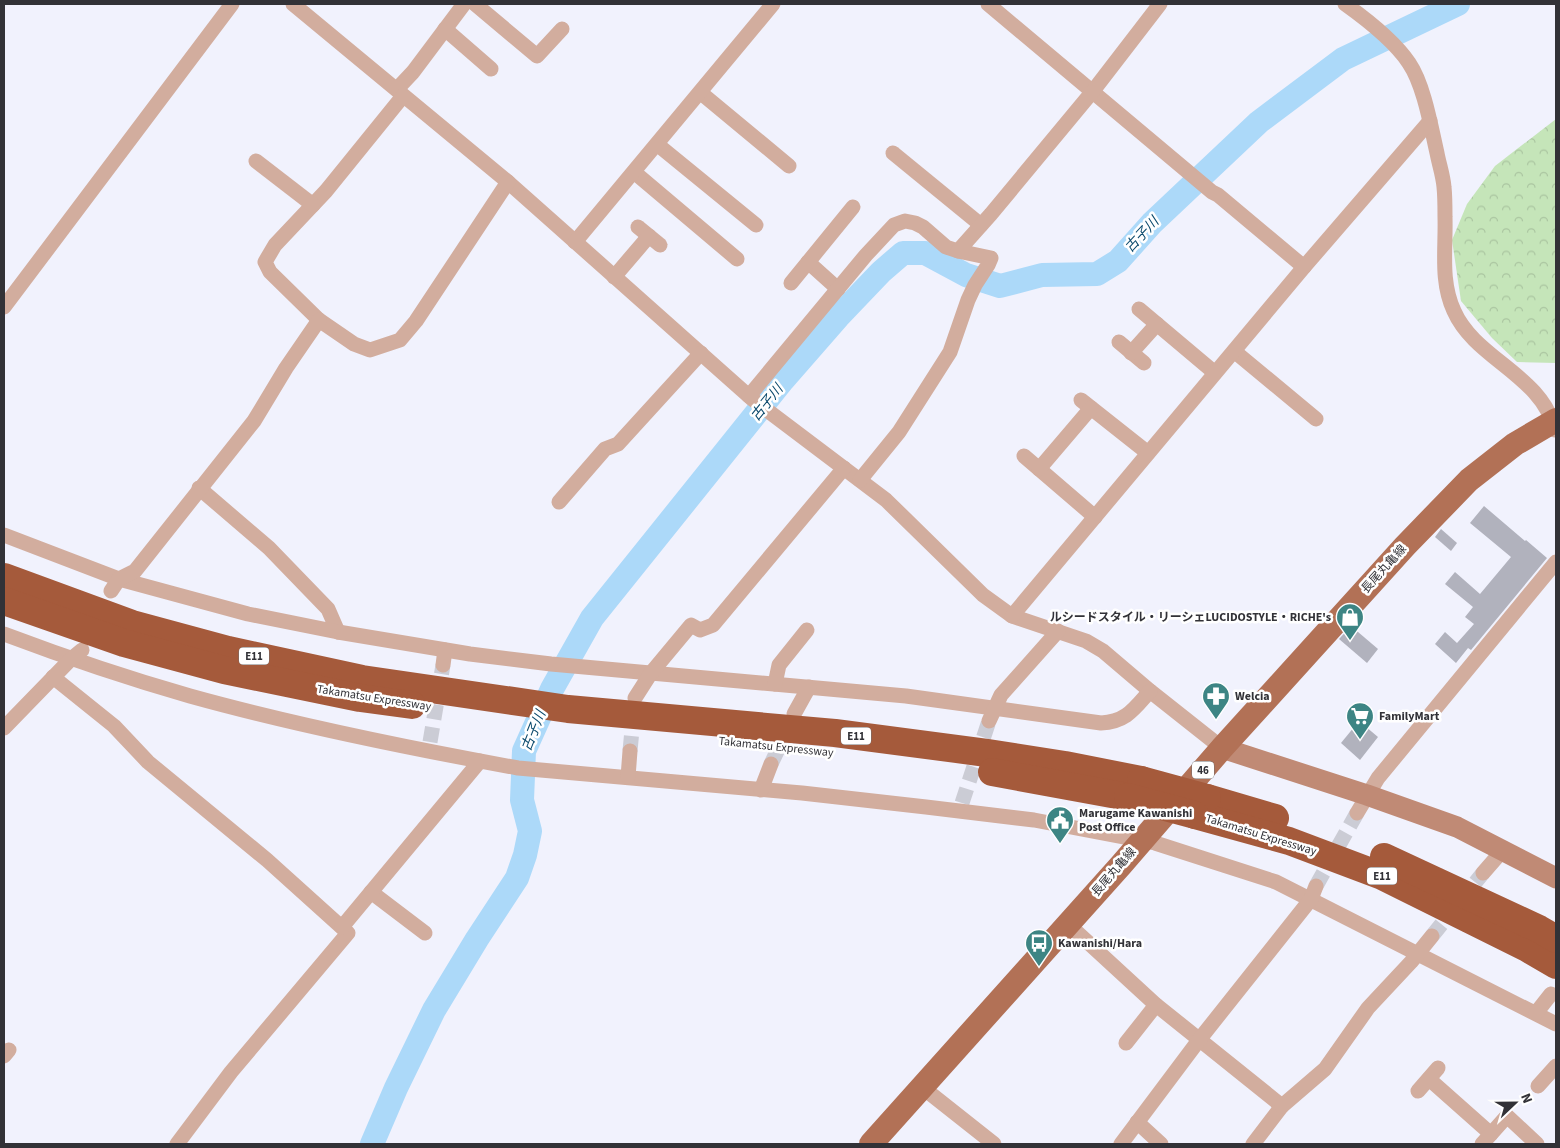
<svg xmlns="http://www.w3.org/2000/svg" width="1560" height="1148" font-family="'Source Sans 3','Noto Sans JP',sans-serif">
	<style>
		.forest { fill: url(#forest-crowns) }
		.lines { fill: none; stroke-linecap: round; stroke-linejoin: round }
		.river { stroke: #acd9f9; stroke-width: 24 }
		.building { fill: #b1b2bd }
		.street-tunnel { stroke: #cbccd5; stroke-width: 15; stroke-dasharray: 15 8; stroke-linecap: butt }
		.street { stroke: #d2ad9e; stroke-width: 15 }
		.secondary { stroke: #c08a75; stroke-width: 21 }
		.primary { stroke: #b27156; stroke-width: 24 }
		.highway { stroke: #a55a3b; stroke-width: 28 }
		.highway-bridge { stroke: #a55a3b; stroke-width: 28 }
		.labels { text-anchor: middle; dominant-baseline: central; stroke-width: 5; stroke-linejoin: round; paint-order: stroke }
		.shield { fill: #fff; stroke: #707073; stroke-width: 1 }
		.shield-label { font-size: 11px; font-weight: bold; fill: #323237 }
		.street-label { font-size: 12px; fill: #323237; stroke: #fff }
		.poi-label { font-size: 12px; font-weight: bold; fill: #323237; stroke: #fff; text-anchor: start }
		.water-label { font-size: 14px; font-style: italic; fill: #0a496c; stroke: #fff }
	</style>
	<defs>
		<pattern id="forest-crowns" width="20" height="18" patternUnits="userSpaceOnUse" patternTransform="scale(1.25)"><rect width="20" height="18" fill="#c5e5b9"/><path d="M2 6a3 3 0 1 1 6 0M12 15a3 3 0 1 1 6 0" fill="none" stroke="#aac5a0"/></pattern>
	</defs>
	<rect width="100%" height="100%" fill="#f1f2fd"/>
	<path class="forest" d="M1556 119V363L1517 362 1492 338 1461 301 1452 240 1467 204 1495 166Z"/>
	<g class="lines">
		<path class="river" d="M372 1144 396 1088 434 1010 477 939 517 878 525 855 530 831 522 800 524 751 552 689 592 618 783 380 838 317 881 272 903 253H925L966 275 1000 286 1042 275 1097 274 1118 261 1152 223 1259 122 1343 59 1458 4"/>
	</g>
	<g class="building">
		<path d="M1484 506 1525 541 1526 540 1547 558 1471 650 1468 648 1456 663 1435 644 1445 632 1457 643 1474 624 1465 617 1473 607 1445 584 1455 572 1480 594 1511 557 1470 523Z"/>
		<path d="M1441 529 1457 543 1451 551 1435 537Z"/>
		<path d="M1351 626 1378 649 1367 663 1339 639Z"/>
		<path d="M1359 721 1378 737 1360 760 1341 743Z"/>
	</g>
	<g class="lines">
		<g class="street-tunnel">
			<path d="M430 742 443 665"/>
			<path d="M630 751 634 709"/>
			<path d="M771 764 790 724"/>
			<path d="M962 803 989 721"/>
			<path d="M1316 886 1357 813"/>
			<path d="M1432 936 1483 873"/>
		</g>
		<g class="street">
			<path d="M293 4 508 182 751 398 886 500 983 595 1012 616 1086 641 1103 651 1150 691 1222 748"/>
			<path d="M475 4 537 56 562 29"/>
			<path d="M988 4 1212 192 1218 195 1304 267"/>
			<path d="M1345 4C1366 19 1395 42 1409 63 1424 85 1431 127 1437 153 1439 164 1443 175 1444 187 1445 196 1445 207 1445 217 1446 249 1440 281 1454 311 1475 359 1542 375 1555 430"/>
			<path d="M445 29 491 69"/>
			<path d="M397 89 413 72 464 4"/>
			<path d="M701 93 789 166"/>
			<path d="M403 96 326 191 275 245 265 262 270 272 319 320 354 344 370 350 400 340 416 321 508 182"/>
			<path d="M658 145 756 225"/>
			<path d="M893 153 981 225"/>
			<path d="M256 161 313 205"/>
			<path d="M634 172 737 259"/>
			<path d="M638 227 660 245"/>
			<path d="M575 242 773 4"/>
			<path d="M808 262 838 289"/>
			<path d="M614 277 649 236"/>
			<path d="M791 283 853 207"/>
			<path d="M4 307 232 4"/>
			<path d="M1139 309 1215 373"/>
			<path d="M1119 342 1144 363"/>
			<path d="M1234 351 1316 419"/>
			<path d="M1131 353 1157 324"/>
			<path d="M749 396 866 255 894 225 905 221 915 223 923 227 946 247 958 251"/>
			<path d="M1081 400 1148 453"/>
			<path d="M1024 456 1095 517"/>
			<path d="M1039 469 1091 408"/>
			<path d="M860 480 899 432 950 352 968 300 975 285 988 265 991 258 958 251 991 214 1093 91 1160 4"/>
			<path d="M199 488 269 548 328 609 338 632"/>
			<path d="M559 502 605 449 618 444 701 353"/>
			<path d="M4 535 119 579 248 614 338 632 470 654 551 664 906 696 1101 723C1126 722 1134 709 1150 691"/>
			<path d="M111 591 119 579 135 571 254 421 286 368 319 320"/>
			<path d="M1012 616 1304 267 1430 121"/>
			<path d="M4 634C65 657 127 678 190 696 298 726 408 748 518 768L802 793 926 807 1034 820 1155 843 1276 882 1556 1024"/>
			<path d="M443 665 445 650"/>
			<path d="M53 677 114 726 148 762 267 860 348 933 231 1072 177 1144"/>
			<path d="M775 684 779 665 807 630"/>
			<path d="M635 698 651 673 691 625 700 630 713 625 844 468"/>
			<path d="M794 714 809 687"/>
			<path d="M989 721 1001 695 1058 631"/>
			<path d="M4 728 71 659 82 650"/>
			<path d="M628 777 630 751"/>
			<path d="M761 790 771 764"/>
			<path d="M1357 813 1378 778 1556 562"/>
			<path d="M1483 873 1503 850"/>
			<path d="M371 892 425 933"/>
			<path d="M1068 924 1155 1004 1282 1106 1253 1144"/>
			<path d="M342 927 480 761"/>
			<path d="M1536 1013 1551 994"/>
			<path d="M1126 1043 1156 1005"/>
			<path d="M4 1056 9 1050"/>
			<path d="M1429 1079 1491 1134"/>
			<path d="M1538 1086 1556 1066"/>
			<path d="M922 1087 994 1144"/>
			<path d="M1418 1091 1438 1068"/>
			<path d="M1282 1106 1325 1069 1368 1008 1411 962 1432 936"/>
			<path d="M1137 1122 1161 1144"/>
			<path d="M1121 1144 1199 1040 1311 899 1316 886"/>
			<path d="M1482 1144 1507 1116 1537 1144"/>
		</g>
		<path class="secondary" d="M1222 748 1367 795 1457 827 1556 878"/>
		<path class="primary" d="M871 1144 1121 865 1222 748 1405 546 1469 480 1515 444 1556 420"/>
		<g class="highway">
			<path d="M4 577 132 624 228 650 362 679 568 709 835 733 987 753 1065 765 1141 780"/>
			<path d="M4 601 124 643 224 670 360 698 412 705"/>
			<path d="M992 772 1128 797"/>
			<path d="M1207 798 1275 818"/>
			<path d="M1195 815 1289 841 1382 876 1527 948 1556 965"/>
			<path d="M1384 857 1539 929 1556 939"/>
		</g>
		<g class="highway-bridge">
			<path d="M1141 780 1207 798"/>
			<path d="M1128 797 1195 815"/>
		</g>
	</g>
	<defs>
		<g id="shop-pin" transform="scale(1.4375)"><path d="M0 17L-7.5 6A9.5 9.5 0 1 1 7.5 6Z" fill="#3d8584" stroke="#fff"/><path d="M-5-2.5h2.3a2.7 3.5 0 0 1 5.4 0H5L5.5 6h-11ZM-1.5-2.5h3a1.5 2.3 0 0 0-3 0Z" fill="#fff"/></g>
		<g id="pharmacy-pin" transform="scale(1.4375)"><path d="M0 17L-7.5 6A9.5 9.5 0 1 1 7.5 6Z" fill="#3d8584" stroke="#fff"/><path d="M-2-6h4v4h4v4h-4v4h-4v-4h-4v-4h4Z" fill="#fff"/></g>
		<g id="supermarket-pin" transform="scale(1.4375)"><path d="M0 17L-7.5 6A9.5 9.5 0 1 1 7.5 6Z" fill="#3d8584" stroke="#fff"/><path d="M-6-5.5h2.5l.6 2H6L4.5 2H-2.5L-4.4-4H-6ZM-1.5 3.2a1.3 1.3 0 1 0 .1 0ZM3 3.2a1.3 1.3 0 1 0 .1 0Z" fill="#fff"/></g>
		<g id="civic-pin" transform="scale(1.4375)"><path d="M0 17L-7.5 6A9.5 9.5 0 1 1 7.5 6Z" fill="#3d8584" stroke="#fff"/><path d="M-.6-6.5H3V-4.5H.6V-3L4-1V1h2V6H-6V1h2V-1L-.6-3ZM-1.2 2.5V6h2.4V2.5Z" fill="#fff"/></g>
		<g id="bus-pin" transform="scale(1.4375)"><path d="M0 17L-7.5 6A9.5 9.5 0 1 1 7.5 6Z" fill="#3d8584" stroke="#fff"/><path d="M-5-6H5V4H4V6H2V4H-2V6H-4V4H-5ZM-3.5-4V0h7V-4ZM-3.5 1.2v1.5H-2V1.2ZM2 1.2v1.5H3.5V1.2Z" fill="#fff"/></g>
	</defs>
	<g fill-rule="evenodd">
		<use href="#shop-pin" x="1350" y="617"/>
		<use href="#pharmacy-pin" x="1216" y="696"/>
		<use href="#supermarket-pin" x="1360" y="716"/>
		<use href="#civic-pin" x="1060" y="820"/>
		<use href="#bus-pin" x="1039" y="943"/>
	</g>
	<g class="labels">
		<g class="shield">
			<rect x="239" y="647.5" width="30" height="17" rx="4"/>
			<rect x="841" y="727.5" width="30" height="17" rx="4"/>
			<rect x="1192" y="761.5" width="22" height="17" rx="4"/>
			<rect x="1367" y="867.5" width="30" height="17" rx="4"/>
		</g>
		<g class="shield-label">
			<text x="254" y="656">E11</text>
			<text x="856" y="736">E11</text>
			<text x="1203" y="770">46</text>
			<text x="1382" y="876">E11</text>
		</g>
		<g class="street-label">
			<text transform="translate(1384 569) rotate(-48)">長尾丸亀線</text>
			<text transform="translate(374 698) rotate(9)">Takamatsu Expressway</text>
			<text transform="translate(776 747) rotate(6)">Takamatsu Expressway</text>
			<text transform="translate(1261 835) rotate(17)">Takamatsu Expressway</text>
			<text transform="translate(1114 872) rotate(-49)">長尾丸亀線</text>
		</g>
		<g class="poi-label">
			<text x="1331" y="617" text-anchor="end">ルシードスタイル・リーシェLUCIDOSTYLE・RICHE's</text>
			<text x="1235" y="696">Welcia</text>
			<text x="1379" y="716">FamilyMart</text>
			<text x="1079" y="813">Marugame Kawanishi<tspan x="1079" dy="14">Post Office</tspan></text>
			<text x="1058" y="943">Kawanishi/Hara</text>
		</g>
		<g class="water-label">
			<text transform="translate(1142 235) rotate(-47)">古子川</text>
			<text transform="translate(767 403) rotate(-51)">古子川</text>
			<text transform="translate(534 731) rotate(-68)">古子川</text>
		</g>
	</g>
	<rect width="1560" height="1148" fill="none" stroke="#323237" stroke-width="10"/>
	<g transform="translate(1515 1103) rotate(68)" stroke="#ffffff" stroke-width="4" paint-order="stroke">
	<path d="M0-4L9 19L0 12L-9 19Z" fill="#323237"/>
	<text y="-8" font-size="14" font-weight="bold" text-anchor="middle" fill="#323237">N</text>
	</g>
</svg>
